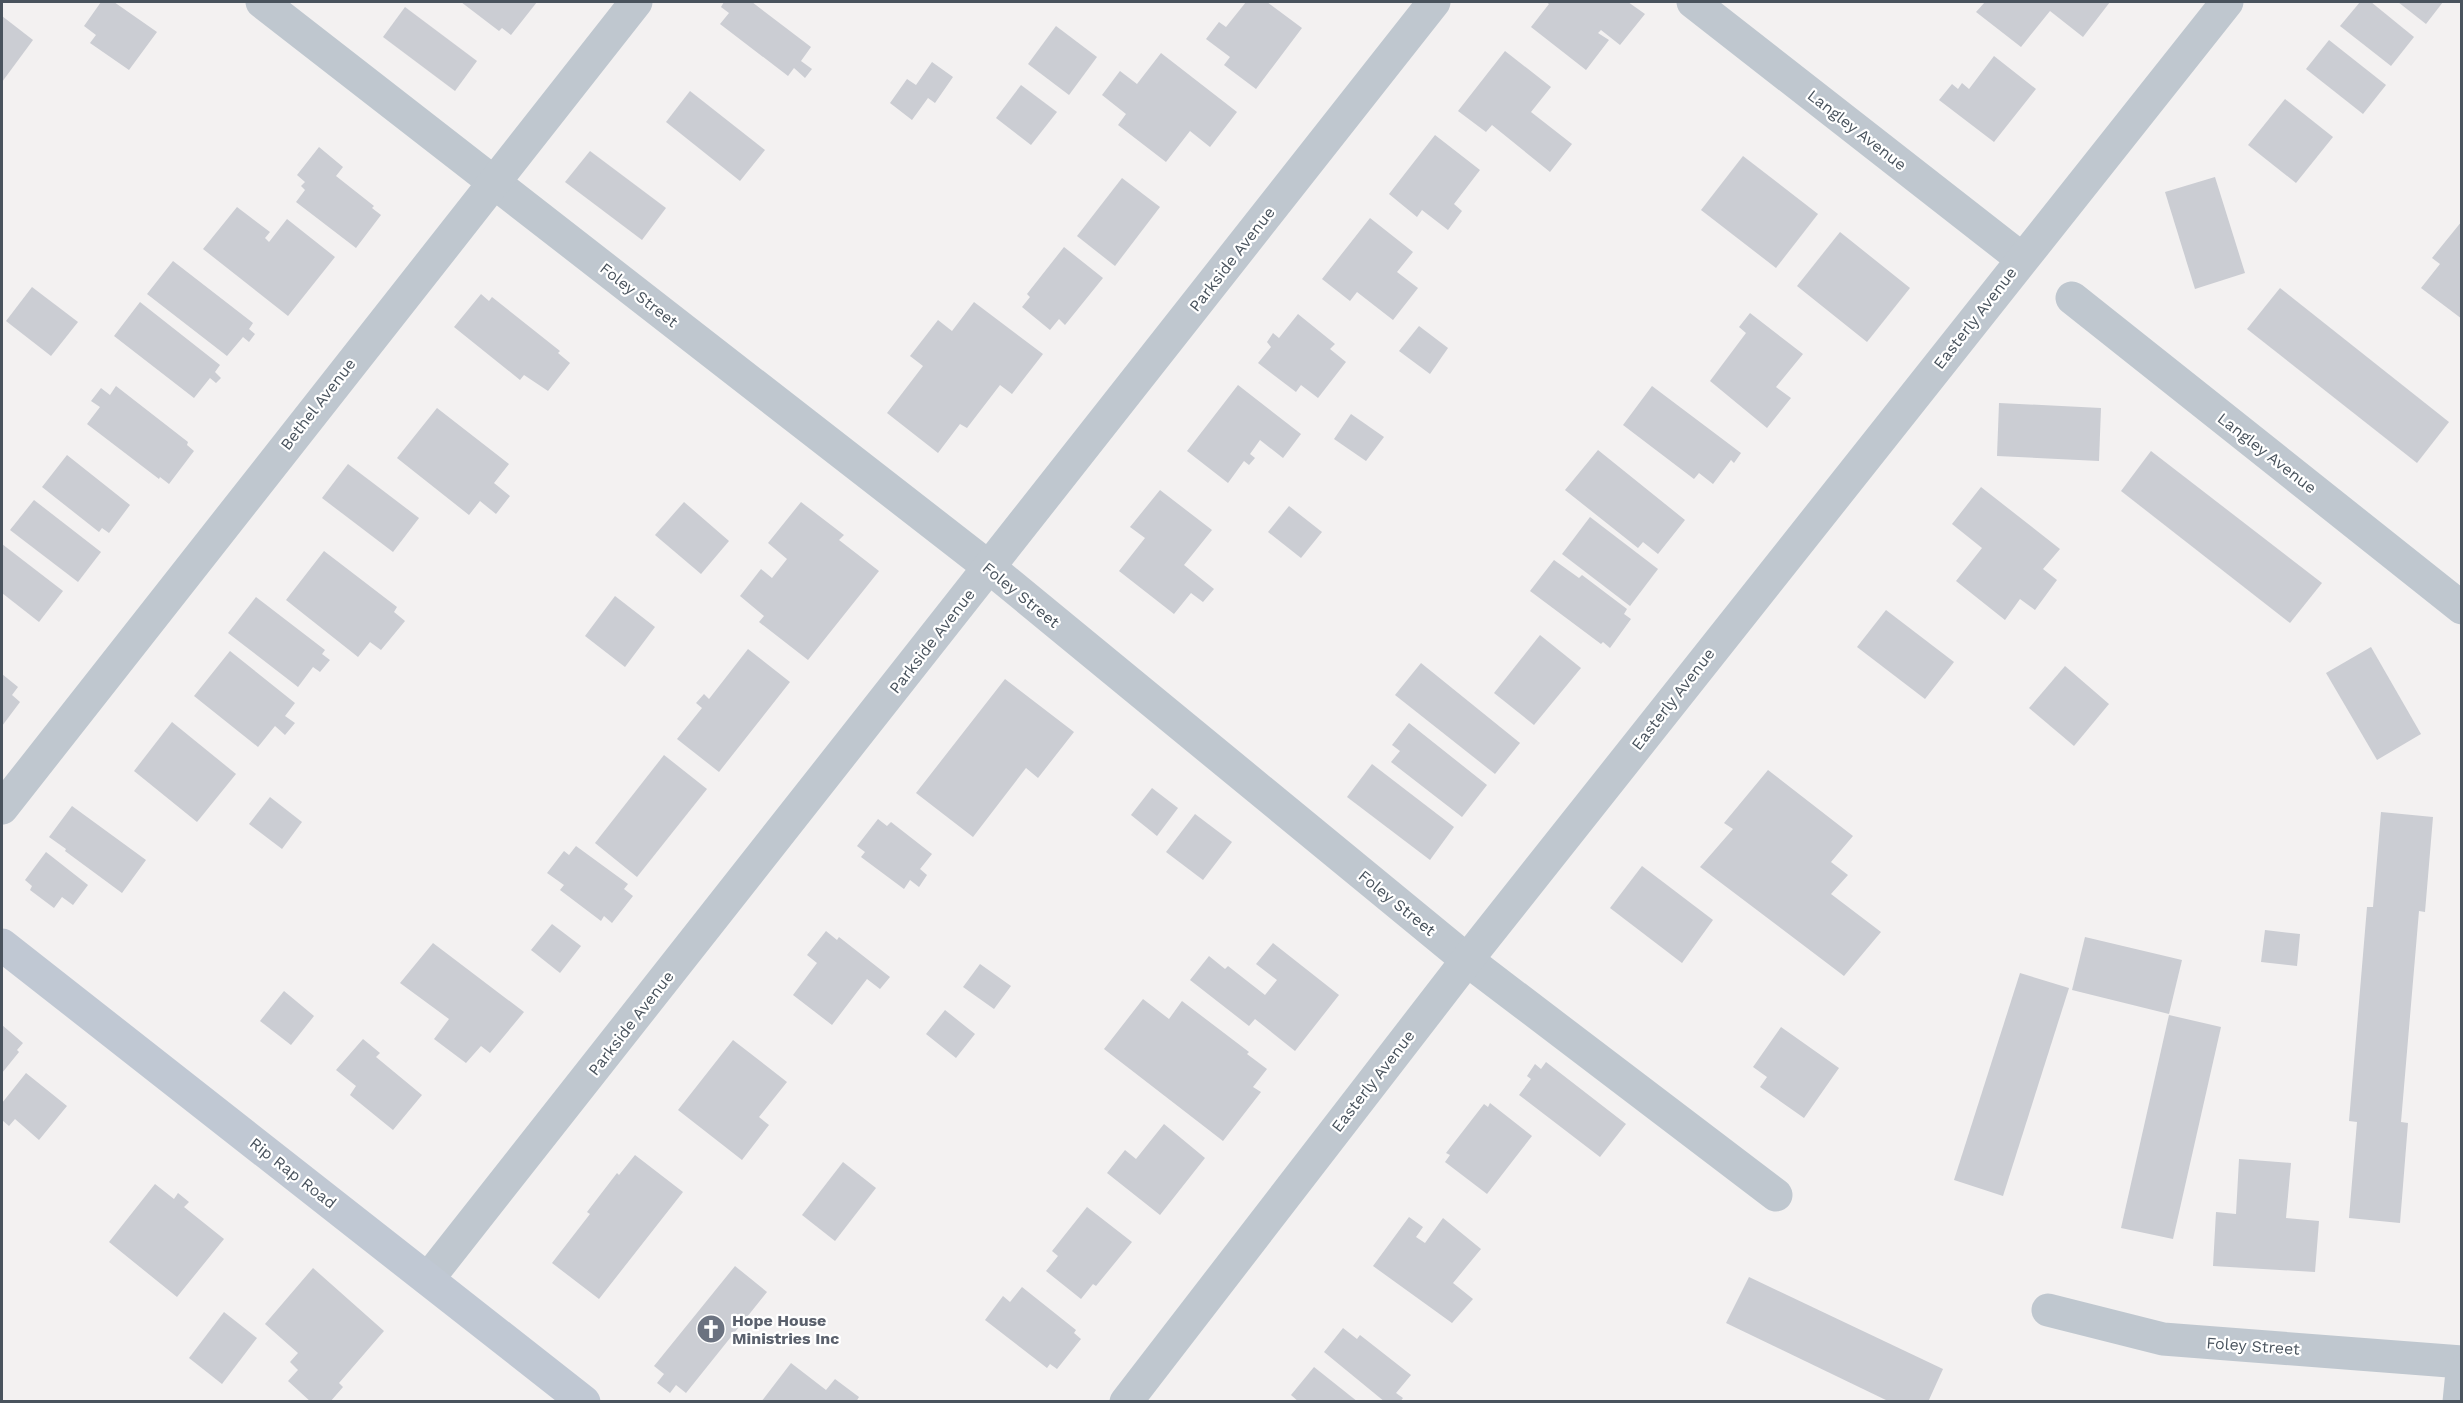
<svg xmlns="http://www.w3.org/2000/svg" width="2463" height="1403" font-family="'Work Sans',sans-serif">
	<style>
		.building { fill: #cbcdd3 }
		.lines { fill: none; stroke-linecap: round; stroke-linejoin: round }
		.street { stroke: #bfc7cf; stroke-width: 33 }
		.secondary { stroke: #c0c8d3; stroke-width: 33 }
		.labels { text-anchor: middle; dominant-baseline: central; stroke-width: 4.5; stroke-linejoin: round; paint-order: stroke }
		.street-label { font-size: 16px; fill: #49535d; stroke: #fff }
		.worship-label { font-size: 16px; font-weight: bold; fill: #5b616d; stroke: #fff; text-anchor: start }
	</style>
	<rect width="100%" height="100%" fill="#f3f1f1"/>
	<g class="building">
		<path d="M101 2H114L157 32 129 70 90 43 96 35 84 26Z"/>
		<path d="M461 2H537L511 35 502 28 499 31Z"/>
		<path d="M724 2H752L811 47 801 61 812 69 805 78 794 68 788 76 720 24 729 13 721 7Z"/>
		<path d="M1246 2H1267L1302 28 1256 89 1224 65 1230 57 1206 39 1219 22 1226 27Z"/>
		<path d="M1546 2H1628L1645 14 1620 45 1601 30 1598 33 1609 40 1586 70 1531 27 1549 4Z"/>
		<path d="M1985 2H2110L2083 37 2050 11 2021 47 1976 12Z"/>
		<path d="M2360 2H2371L2414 37 2391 66 2340 26Z"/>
		<path d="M2398 2H2443L2426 24Z"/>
		<path d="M405 7 477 61 455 91 383 37Z"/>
		<path d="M2 16 33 40 2 82Z"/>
		<path d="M1056 26 1097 57 1069 95 1028 64Z"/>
		<path d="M2329 40 2386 85 2363 114 2306 69Z"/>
		<path d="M1505 51 1551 87 1531 112 1572 144 1550 172 1492 125 1486 132 1458 111Z"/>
		<path d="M1161 53 1237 112 1210 147 1190 131 1166 162 1118 125 1126 114 1102 95 1120 71 1137 84Z"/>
		<path d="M1994 56 2036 89 1994 142 1939 100 1952 84 1958 89 1962 83 1969 89Z"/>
		<path d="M932 62 953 77 935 103 928 98 912 120 890 103 907 79 916 85Z"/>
		<path d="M1021 85 1057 112 1031 145 996 118Z"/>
		<path d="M690 91 765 150 740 181 666 122Z"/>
		<path d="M2285 99 2333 137 2296 183 2248 145Z"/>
		<path d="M1435 135 1480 170 1454 204 1462 211 1448 230 1422 210 1417 217 1389 194Z"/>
		<path d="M319 147 343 167 336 176 374 206 372 208 381 215 356 248 296 202 305 190 301 186 305 182 297 175Z"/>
		<path d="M590 151 666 208 642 240 565 182Z"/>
		<path d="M1743 156 1818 214 1776 268 1701 210Z"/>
		<path d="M2215 177 2245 273 2195 289 2165 192Z"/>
		<path d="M1122 178 1160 207 1115 266 1077 236Z"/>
		<path d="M237 207 270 232 265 238 269 242 287 219 335 257 288 316 203 249Z"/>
		<path d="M1370 218 1413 252 1397 272 1418 288 1393 320 1357 292 1350 301 1322 279Z"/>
		<path d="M2462 221V319L2421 288 2440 264 2432 258Z"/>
		<path d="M1840 232 1910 288 1867 342 1797 286Z"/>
		<path d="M1064 247 1103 278 1065 325 1059 319 1050 330 1022 307 1030 297 1027 294Z"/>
		<path d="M173 261 253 323 249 329 255 334 249 342 243 337 227 356 147 294Z"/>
		<path d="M32 287 78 322 51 356 6 321Z"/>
		<path d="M2280 288 2449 422 2417 463 2247 329Z"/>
		<path d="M481 294 489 301 492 297 560 351 558 353 570 363 548 391 524 375 520 380 454 327Z"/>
		<path d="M140 302 220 365 215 372 221 378 216 383 210 378 194 398 114 336Z"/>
		<path d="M974 302 1043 354 1012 394 1000 385 967 428 960 424 938 453 887 413 923 366 910 356 938 320 952 331Z"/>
		<path d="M1750 313 1803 354 1776 387 1791 398 1767 428 1710 381 1746 333 1739 327Z"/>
		<path d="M1298 314 1335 344 1330 349 1346 362 1318 398 1301 385 1296 392 1258 363 1271 347 1267 342 1273 333 1279 338Z"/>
		<path d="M1419 326 1448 348 1430 374 1399 351Z"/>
		<path d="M1238 385 1301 434 1283 458 1260 440 1250 454 1255 458 1249 465 1244 461 1228 483 1187 451Z"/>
		<path d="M116 386 188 442 187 445 194 451 169 484 160 477 159 479 87 424 100 407 91 401 101 388 110 395Z"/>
		<path d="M1652 386 1741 453 1734 463 1731 460 1713 484 1699 473 1694 479 1623 425Z"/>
		<path d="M1999 403 2101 408 2099 461 1997 456Z"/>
		<path d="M437 408 509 464 494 483 510 496 496 514 480 501 469 515 397 458Z"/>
		<path d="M1351 414 1384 437 1366 461 1334 439Z"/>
		<path d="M1598 450 1685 520 1658 554 1643 542 1638 548 1565 490Z"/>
		<path d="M2151 451 2322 583 2290 623 2121 491Z"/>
		<path d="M67 455 130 505 109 533 102 528 99 532 42 487Z"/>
		<path d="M348 464 419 518 393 552 322 498Z"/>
		<path d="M1981 487 2060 549 2043 569 2057 580 2035 610 2020 599 2005 620 1956 581 1982 548 1952 524Z"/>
		<path d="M1160 490 1212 530 1184 565 1214 589 1203 602 1191 593 1174 614 1119 571 1145 538 1130 527Z"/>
		<path d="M34 500 101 552 78 582 10 530Z"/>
		<path d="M684 502 729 541 701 574 655 535Z"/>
		<path d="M801 502 844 535 839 540 879 571 808 660 759 622 764 616 740 596 761 569 772 578 787 559 768 543Z"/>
		<path d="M1289 506 1322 532 1301 558 1268 532Z"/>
		<path d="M1590 517 1658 569 1630 606 1562 554Z"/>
		<path d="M2 544 63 591 39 622 2 593Z"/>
		<path d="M324 551 397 607 394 612 405 621 381 650 370 642 358 657 286 600Z"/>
		<path d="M1554 560 1579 578 1582 575 1627 609 1624 614 1631 619 1610 648 1603 642 1601 644 1530 591Z"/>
		<path d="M615 596 655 627 625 667 585 636Z"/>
		<path d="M256 597 325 650 322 654 330 660 320 672 313 667 298 687 228 633Z"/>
		<path d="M1886 610 1954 662 1925 699 1857 647Z"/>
		<path d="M1540 635 1581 668 1534 725 1494 693Z"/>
		<path d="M2371 647 2421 734 2377 760 2326 673Z"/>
		<path d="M748 649 790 682 719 772 677 739 702 708 696 703 704 694 709 699Z"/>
		<path d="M230 651 295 703 285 716 295 723 285 735 275 726 258 747 194 696Z"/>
		<path d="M1421 663 1520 743 1495 774 1395 695Z"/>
		<path d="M2065 666 2109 704 2074 746 2029 708Z"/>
		<path d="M2 674 18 687 12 695 20 702 2 726Z"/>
		<path d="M1005 679 1074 732 1038 778 1026 768 973 837 916 793Z"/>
		<path d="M172 722 236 774 197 822 134 771Z"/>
		<path d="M1409 723 1487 785 1462 817 1391 762 1400 751 1392 745Z"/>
		<path d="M664 755 707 789 637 877 595 843Z"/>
		<path d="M1372 764 1454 827 1430 860 1347 797Z"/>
		<path d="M1768 770 1853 836 1831 862 1848 875 1831 894 1881 932 1844 976 1700 867 1733 829 1724 823Z"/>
		<path d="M1152 788 1178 808 1157 836 1131 815Z"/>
		<path d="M270 797 302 822 282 849 249 824Z"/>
		<path d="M72 806 146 860 122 893 65 851 66 849 49 837Z"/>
		<path d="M2381 812 2433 817 2425 912 2419 911 2401 1122 2408 1123 2400 1223 2349 1218 2357 1122 2349 1121 2367 907H2373Z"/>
		<path d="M1195 814 1232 842 1203 880 1166 852Z"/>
		<path d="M878 819 887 826 891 822 932 854 920 869 927 875 919 887 910 880 904 889 861 857 865 852 857 846Z"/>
		<path d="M576 846 628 884 624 889 633 896 612 923 604 916 601 921 560 890 564 885 547 873 564 851 569 855Z"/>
		<path d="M46 852 88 885 73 905 62 897 54 908 30 890 32 886 25 880Z"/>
		<path d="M1642 866 1713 920 1682 963 1610 908Z"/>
		<path d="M552 924 581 946 560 973 531 950Z"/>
		<path d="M2265 930 2300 934 2297 966 2261 962Z"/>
		<path d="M826 931 837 940 839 937 890 977 880 989 867 979 832 1025 793 995 817 963 807 955Z"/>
		<path d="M2085 937 2182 960 2169 1014 2072 990Z"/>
		<path d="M433 943 524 1012 490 1053 481 1046 466 1063 434 1039 449 1019 400 983Z"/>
		<path d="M1273 943 1339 995 1295 1051 1255 1019 1249 1026 1190 980 1209 956 1225 969 1228 966 1265 995 1277 980 1256 964Z"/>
		<path d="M980 964 1011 986 994 1009 963 987Z"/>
		<path d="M2020 973 2069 988 2003 1196 1954 1180Z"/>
		<path d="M284 991 314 1016 291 1045 260 1021Z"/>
		<path d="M1143 999 1169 1019 1182 1001 1249 1052 1247 1054 1267 1069 1253 1087 1261 1092 1223 1141 1104 1049Z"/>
		<path d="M945 1010 975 1034 956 1058 926 1034Z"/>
		<path d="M2169 1015 2221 1027 2173 1239 2121 1228Z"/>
		<path d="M2 1025 23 1043 17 1050 19 1052 2 1073Z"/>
		<path d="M1781 1027 1839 1068 1804 1118 1760 1087 1767 1077 1753 1067Z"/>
		<path d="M363 1039 380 1053 376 1057 422 1095 393 1130 350 1095 356 1086 336 1070Z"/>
		<path d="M733 1040 787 1082 759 1117 769 1125 742 1160 678 1110Z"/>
		<path d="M1546 1062 1626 1124 1600 1157 1519 1095 1531 1079 1527 1076 1535 1064 1541 1069Z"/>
		<path d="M26 1073 67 1106 39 1140 15 1119 9 1126 2 1120 3 1111 2 1103Z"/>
		<path d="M1490 1103 1532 1136 1487 1194 1445 1162 1450 1155 1446 1153 1484 1104 1488 1107Z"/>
		<path d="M1164 1124 1205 1158 1160 1215 1107 1173 1125 1150 1136 1159Z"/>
		<path d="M635 1155 683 1192 599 1299 552 1263 590 1214 587 1212 617 1173 619 1175Z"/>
		<path d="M2239 1159 2291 1163 2286 1218 2319 1221 2315 1272 2213 1266 2216 1212 2236 1214Z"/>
		<path d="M843 1162 876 1188 835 1241 802 1215Z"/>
		<path d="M155 1184 174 1199 178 1193 189 1202 184 1207 224 1239 177 1297 109 1242Z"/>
		<path d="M1087 1207 1132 1242 1096 1286 1093 1284 1081 1299 1046 1271 1058 1256 1052 1251Z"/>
		<path d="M1409 1217 1423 1227 1416 1237 1425 1243 1443 1218 1481 1249 1453 1283 1473 1299 1452 1323 1373 1266Z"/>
		<path d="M735 1266 767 1292 686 1393 676 1385 670 1393 657 1383 664 1374 654 1366Z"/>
		<path d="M313 1268 384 1331 339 1383 343 1387 330 1402H311L288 1381 298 1370 290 1362 298 1353 265 1324Z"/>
		<path d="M1749 1277 1943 1369 1928 1402H1890L1726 1323Z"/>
		<path d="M1022 1287 1076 1330 1074 1333 1081 1339 1057 1369 1050 1364 1047 1368 985 1320 1003 1296 1010 1302Z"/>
		<path d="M224 1312 257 1338 222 1384 189 1358Z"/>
		<path d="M1343 1328 1357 1339 1360 1335 1411 1375 1396 1393 1403 1398 1400 1402H1385L1324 1352Z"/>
		<path d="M791 1363 826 1390 835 1379 859 1397 856 1402H761Z"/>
		<path d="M1314 1367 1358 1402H1299L1291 1395Z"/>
	</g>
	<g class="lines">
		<g class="street">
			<path d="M262 2 990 568 1467 960 1776 1195"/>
			<path d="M1693 2 2022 259"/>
			<path d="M2072 298 2462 608"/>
			<path d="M2 808 636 2"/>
			<path d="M428 1279 1434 2"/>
			<path d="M2048 1310 2163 1339 2462 1362"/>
			<path d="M1126 1402 1467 960 2227 2"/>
			<path d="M2459 1402 2462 1372"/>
		</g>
		<path class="secondary" d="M2 945 584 1402"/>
	</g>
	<defs>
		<g id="church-disc" transform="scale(1.5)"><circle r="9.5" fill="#6b7280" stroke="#fff"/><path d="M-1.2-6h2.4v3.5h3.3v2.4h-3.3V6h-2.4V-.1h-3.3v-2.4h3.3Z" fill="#fff"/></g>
	</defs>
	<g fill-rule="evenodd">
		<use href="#church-disc" x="711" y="1329"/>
	</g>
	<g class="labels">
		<g class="street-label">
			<text transform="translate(1857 130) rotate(38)">Langley Avenue</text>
			<text transform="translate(1232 259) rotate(-52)">Parkside Avenue</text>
			<text transform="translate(639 295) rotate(38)">Foley Street</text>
			<text transform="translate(1975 318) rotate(-52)">Easterly Avenue</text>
			<text transform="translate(318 404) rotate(-52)">Bethel Avenue</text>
			<text transform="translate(2267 453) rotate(38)">Langley Avenue</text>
			<text transform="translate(1021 595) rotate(39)">Foley Street</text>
			<text transform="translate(932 641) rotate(-52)">Parkside Avenue</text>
			<text transform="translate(1673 699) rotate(-52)">Easterly Avenue</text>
			<text transform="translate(1397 903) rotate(39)">Foley Street</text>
			<text transform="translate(631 1023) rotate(-52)">Parkside Avenue</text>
			<text transform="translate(1373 1081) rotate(-52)">Easterly Avenue</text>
			<text transform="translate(293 1173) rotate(38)">Rip Rap Road</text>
			<text transform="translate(2253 1346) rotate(4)">Foley Street</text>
		</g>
		<g class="worship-label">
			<text x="732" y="1320">Hope House<tspan x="732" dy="18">Ministries Inc</tspan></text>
		</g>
	</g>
	<rect width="2463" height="1403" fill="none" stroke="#49535d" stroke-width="6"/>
</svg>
